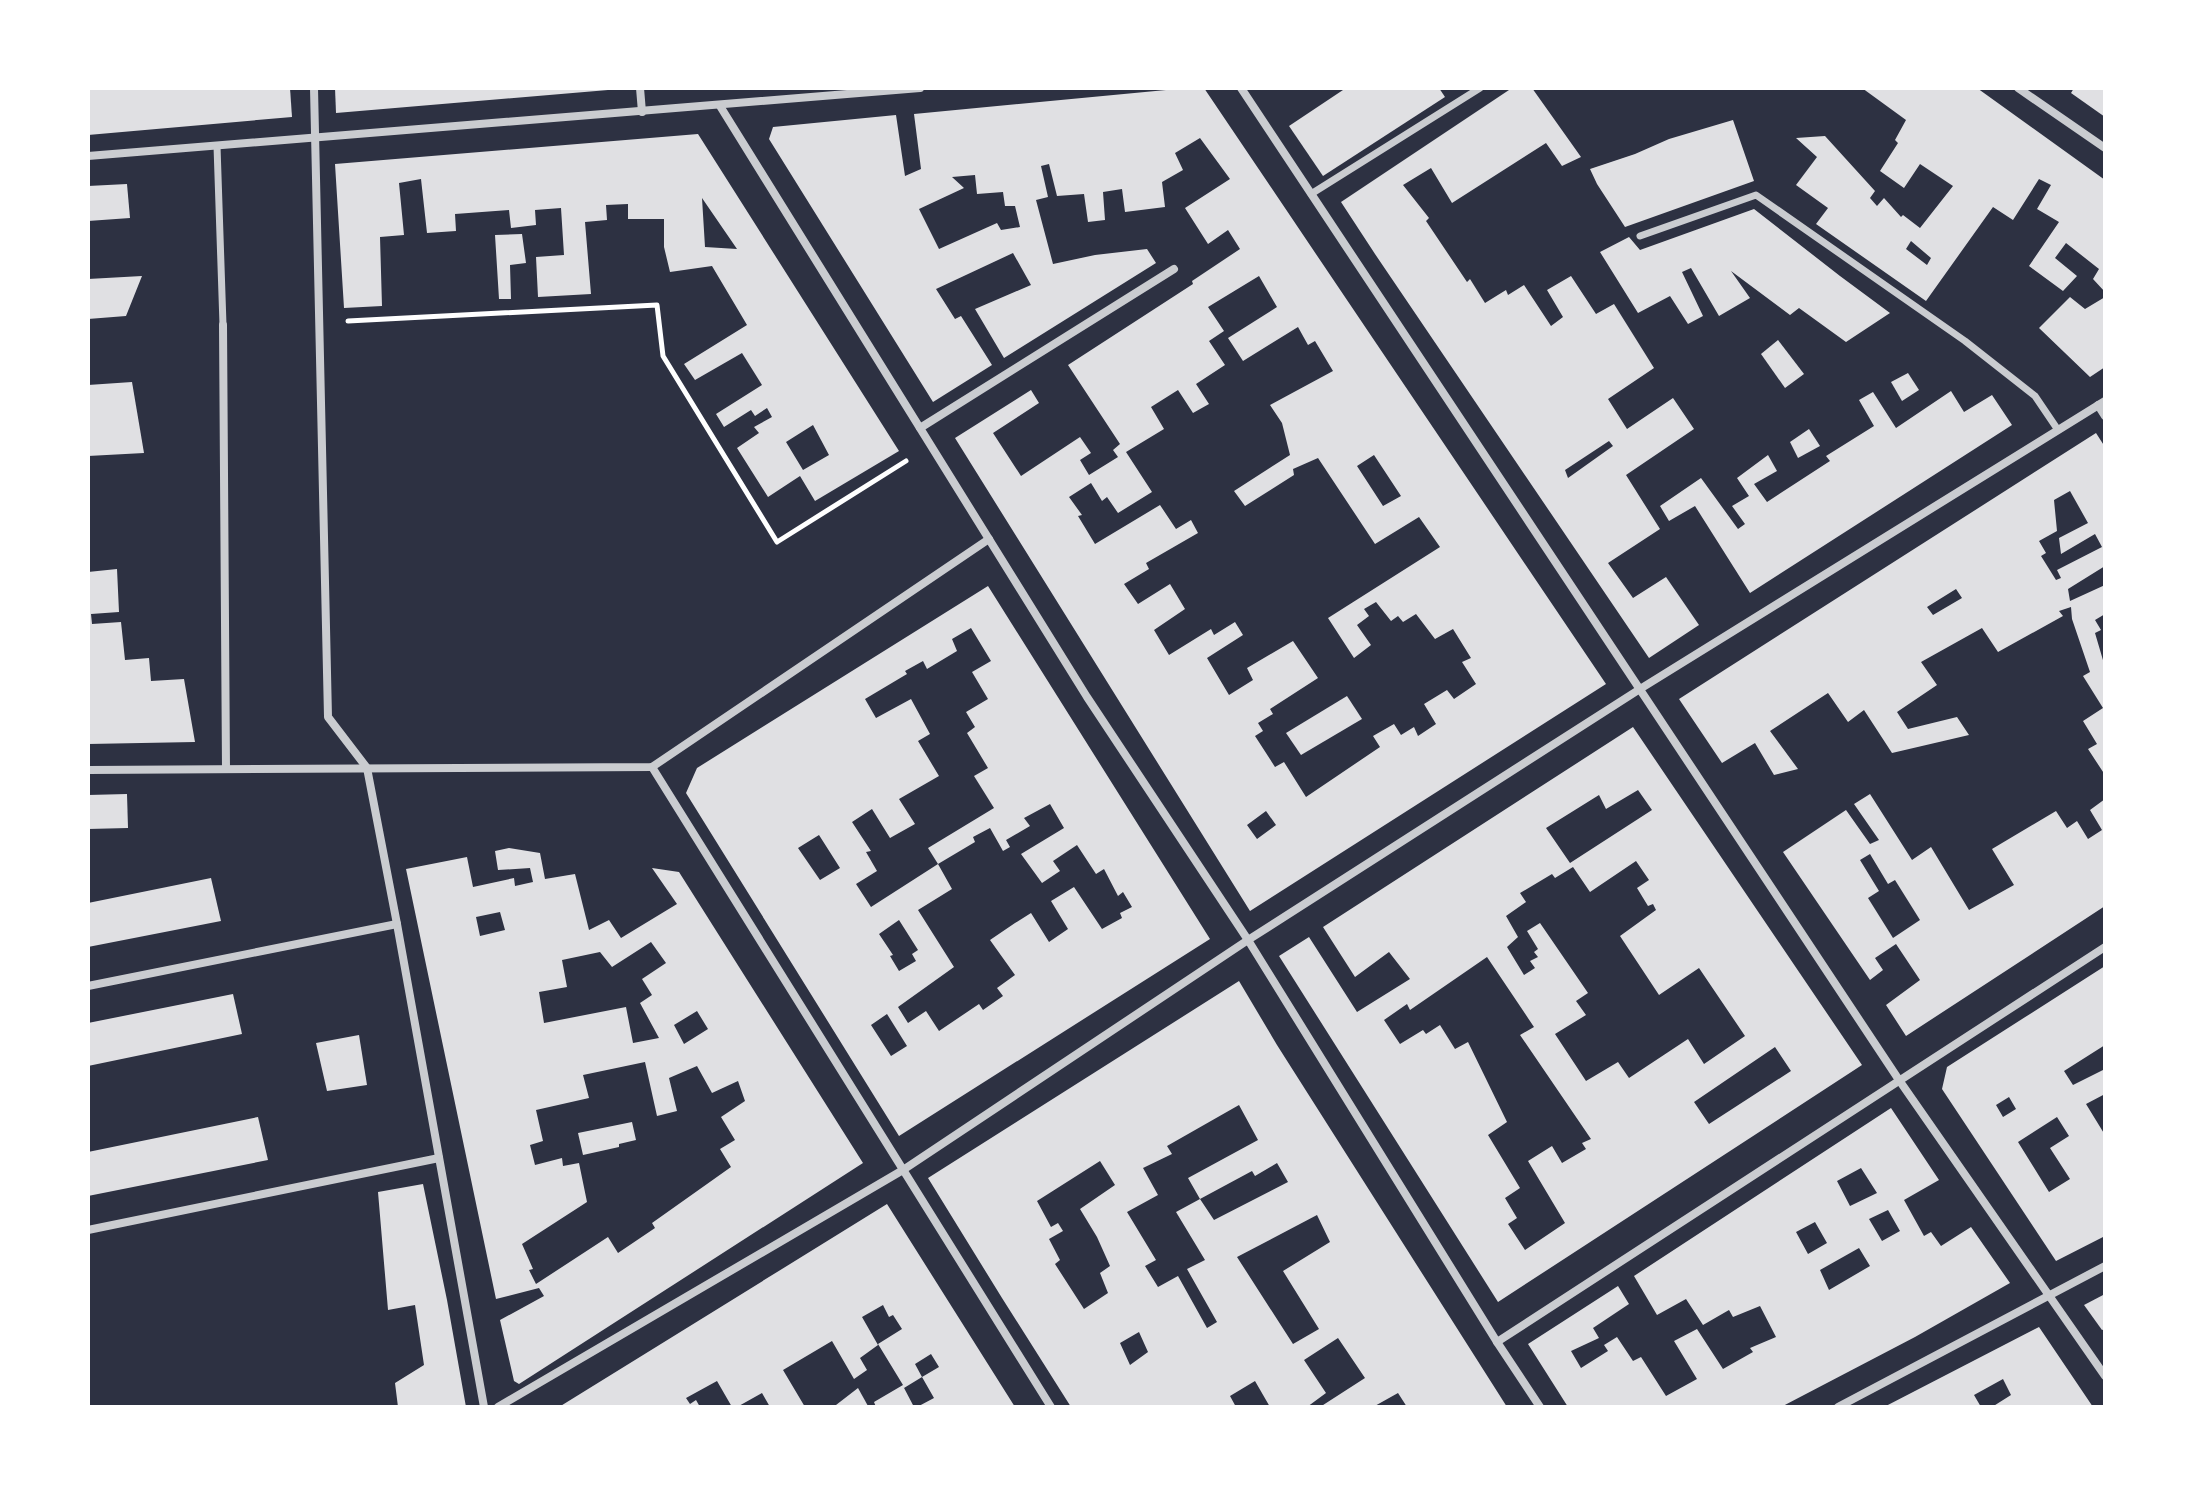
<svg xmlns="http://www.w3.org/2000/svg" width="2193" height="1495" font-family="Cabin,sans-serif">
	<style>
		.building { fill: #e0e0e3; fill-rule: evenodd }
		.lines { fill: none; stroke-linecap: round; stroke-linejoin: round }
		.path { stroke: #fff; stroke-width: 5 }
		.pedestrian { stroke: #caccd0; stroke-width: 7 }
		.minor { stroke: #caccd0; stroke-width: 8 }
	</style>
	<rect width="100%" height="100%" fill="#2d3142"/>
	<g class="building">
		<path d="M88 88H290L292 117 88 135Z"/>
		<path d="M335 88H608V90L336 113Z"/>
		<path d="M1187 88H1204L1606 684 1250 911 955 438 1031 390 1039 403 993 433 1021 476 1080 437 1091 453 1080 460 1089 475 1118 457 1113 450 1120 444 1068 365 1193 284 1192 281 1240 249 1228 230 1208 244 1185 208 1230 179 1200 138 1175 153 1183 170 1162 182 1165 207 1125 212 1122 189 1103 192 1105 220 1088 222 1084 194 1057 196 1049 164 1041 166 1048 197 1036 200 1053 264 1095 255 1147 249 1156 263 1004 358 975 309 1031 285 1013 253 936 289 955 319 961 316 992 365 933 402 769 139 773 127 896 115 905 176 921 169 914 114ZM975 175 977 194 1003 192 1005 206H1015L1020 227 1001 230 997 223 939 249 919 209 964 188 952 177ZM1259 276 1277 307 1228 338 1243 361 1298 327 1308 345 1315 341 1333 371 1270 405 1282 423 1290 455 1234 491 1245 506 1294 475 1293 469 1318 458 1375 544 1419 517 1440 547 1328 618 1354 658 1371 645 1357 625 1369 616 1364 609 1376 602 1391 621 1398 616 1403 622 1416 614 1435 639 1453 629 1471 658 1462 662 1476 684 1454 699 1447 690 1424 704 1436 724 1418 736 1414 727 1401 735 1394 724 1373 736 1380 747 1306 797 1284 762 1275 767 1255 736 1263 731 1258 723 1273 714 1270 709 1318 678 1293 641 1247 668 1253 680 1229 695 1207 658 1243 635 1235 622 1214 635 1211 629 1169 655 1154 630 1185 609 1170 584 1138 604 1124 584 1149 569 1146 563 1198 533 1191 520 1176 529 1160 505 1095 544 1078 516 1082 515 1069 497 1091 483 1102 501 1107 497 1118 513 1152 492 1126 452 1164 429 1151 407 1178 390 1193 413 1209 404 1196 384 1225 365 1209 341 1224 331 1208 307ZM1374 455 1401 496 1383 506 1357 466ZM1266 811 1276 825 1257 839 1247 825Z"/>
		<path d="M1346 88H1439L1445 97 1323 176 1289 126Z"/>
		<path d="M1512 88H1532L1581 157 1562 166 1546 143 1452 203 1431 168 1403 185 1429 218 1426 221 1467 282 1470 279 1485 303 1506 290 1508 295 1524 285 1551 326 1563 317 1547 290 1571 276 1596 314 1614 304 1654 368 1608 399 1627 429 1673 398 1694 429 1626 475 1660 529 1608 563 1633 598 1666 577 1699 625 1649 658 1375 254 1341 202ZM1609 441 1613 446 1568 478 1565 470Z"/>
		<path d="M1862 88H1977L2105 180V292L2093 279 2099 269 2066 243 2055 258 2077 276 2063 291 2029 266 2059 222 2037 209 2051 185 2039 179 2013 220 1993 207 1926 301 1816 224 1828 208 1796 185 1817 157 1796 138 1825 136 1875 191 1870 198 1877 206 1884 198 1901 217 1903 215 1920 228 1953 186 1920 164 1904 188 1880 171 1898 143 1895 140 1906 120ZM1911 241 1931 258 1927 265 1906 249Z"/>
		<path d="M2074 88H2105V117L2071 93Z"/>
		<path d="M1733 120 1754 181 1625 227 1597 184 1590 169 1635 154 1669 139Z"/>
		<path d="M698 134 899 451 815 501 800 476 768 497 737 448 759 433 754 427 772 417 767 408 755 416 751 410 724 427 716 414 762 385 742 353 695 380 684 364 747 325 712 266 670 272 664 247V219H628V204L606 205 607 220 585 222 591 294 538 297 536 257 564 255 561 208 535 210 536 225 511 228 509 210 455 214 456 231 427 233 421 179 399 183 404 235 380 237 382 306 344 308 335 164ZM702 198 737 249 705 247ZM813 425 829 455 803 470 786 442Z"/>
		<path d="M127 184 130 218 88 221V186Z"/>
		<path d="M1754 209 1840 276 1890 313 1846 342 1799 308 1790 315 1731 271 1750 298 1719 316 1691 268 1682 272 1703 316 1688 324 1670 296 1638 313 1600 252 1629 237 1640 250Z"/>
		<path d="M522 234 526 263 510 265 511 299H499L495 235Z"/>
		<path d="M142 276 126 316 88 319V279Z"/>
		<path d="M2070 297 2085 309 2105 297V367L2090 377 2039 328Z"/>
		<path d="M1778 340 1804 374 1785 388 1761 354Z"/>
		<path d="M1908 373 1919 390 1902 401 1891 382Z"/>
		<path d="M132 382 144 453 88 456V385Z"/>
		<path d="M1951 391 1964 412 1992 395 2012 425 1750 593 1695 506 1669 521 1660 506 1701 478 1738 529 1745 524 1732 506 1749 496 1737 478 1768 455 1777 471 1754 484 1767 502 1830 461 1826 456 1874 426 1859 400 1873 392 1896 428Z"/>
		<path d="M1809 429 1820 446 1798 458 1790 442Z"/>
		<path d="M2096 433 2105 447V566L2068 589 2070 601 2105 585V614L2095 620 2101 630 2095 633 2105 667V775L2088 749 2097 744 2083 721 2103 708 2083 676 2090 672 2072 619 2071 607 2059 611 2063 616 1998 652 1982 628 1921 662 1937 685 1897 712 1908 729 1957 717 1969 735 1892 753 1864 710 1848 722 1828 693 1770 731 1798 769 1774 775 1755 743 1722 763 1679 699ZM2070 491 2088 523 2059 538 2061 554 2095 534 2102 547 2057 570 2061 578 2056 580 2041 556 2046 553 2039 541 2057 531 2054 500ZM1956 589 1962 598 1933 615 1927 607Z"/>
		<path d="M117 569 119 612 91 614 92 624 121 622 125 660 149 658 151 681 184 679 195 742 88 744V572Z"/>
		<path d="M988 586 1210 939 899 1136 686 793 697 768ZM971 628 991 661 972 672 988 699 966 712 975 727 967 733 988 768 974 776 994 808 928 848 938 864 975 842 973 837 990 828 1003 851 1010 847 1006 840 1030 826 1024 818 1050 804 1064 828 1021 854 1042 883 1060 871 1053 861 1077 845 1096 874 1104 869 1118 896 1123 892 1132 907 1120 913 1122 918 1102 929 1074 887 1051 901 1068 929 1049 942 1031 913 1015 923 990 940 1015 975 997 988 1003 996 983 1010 979 1004 939 1031 926 1011 908 1023 898 1007 954 967 918 910 952 889 938 864 871 907 856 884 877 871 866 852 871 851 852 822 872 809 890 838 915 824 899 799 939 776 918 741 930 734 911 699 876 718 865 699 907 674 905 671 923 661 927 669 957 651 952 639ZM819 835 840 868 820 880 798 848ZM899 920 918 950 912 954 916 961 899 971 890 956 893 955 879 934ZM887 1014 907 1046 891 1056 871 1025Z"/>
		<path d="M1347 696 1362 719 1301 755 1286 733Z"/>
		<path d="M1633 727 1862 1065 1498 1302 1279 956 1309 937 1357 1012 1410 979 1389 952 1355 977 1323 927ZM1638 790 1652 810 1570 863 1546 828 1599 795 1606 809ZM1636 861 1649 880 1637 888 1648 906 1653 904 1656 910 1620 936 1659 995 1699 968 1745 1036 1704 1064 1688 1039 1629 1078 1618 1062 1586 1081 1555 1034 1586 1015 1576 1001 1588 993 1540 923 1527 931 1538 949 1534 952 1538 957 1530 961 1535 968 1524 975 1507 947 1518 937 1506 916 1526 902 1520 893 1552 874 1555 878 1573 867 1590 892ZM1487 957 1534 1027 1520 1035 1591 1139 1582 1143 1586 1149 1562 1163 1552 1146 1528 1161 1565 1223 1525 1250 1508 1224 1517 1218 1505 1198 1520 1188 1488 1135 1507 1122 1468 1042 1455 1049 1440 1025 1426 1034 1423 1030 1400 1044 1384 1020 1407 1004 1410 1010ZM1775 1047 1791 1071 1709 1124 1694 1102Z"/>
		<path d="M127 794 128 828 88 829V795Z"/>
		<path d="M1870 794 1912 860 1931 847 1969 910 2014 885 1992 849 2056 811 2067 828 2077 821 2088 839 2102 830 2090 810 2105 799V906L1906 1036 1886 1005 1920 980 1896 944 1875 958 1883 970 1870 980 1783 852 1846 810 1870 844 1879 840 1854 804ZM1870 854 1888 884 1895 880 1920 920 1893 938 1868 898 1879 891 1860 860Z"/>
		<path d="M509 848 540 853 545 879 575 874 589 930 609 920 621 938 677 904 652 868 679 872 863 1163 519 1384 514 1381 500 1320 544 1296 539 1288 496 1299 406 869 467 857 473 887 514 878 515 886 533 882 530 868 498 870 495 851ZM500 912 505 930 480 936 476 917ZM651 942 666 963 642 979 652 995 640 1003 659 1038 633 1043 626 1007 544 1023 539 992 567 987 562 960 600 952 612 967ZM697 1011 708 1029 684 1044 674 1025ZM645 1062 657 1116 677 1111 669 1078 697 1066 712 1093 738 1081 745 1101 721 1117 735 1140 720 1149 731 1167 652 1223 655 1228 618 1253 608 1237 536 1284 529 1270 533 1269 522 1244 587 1202 579 1163 563 1166 562 1158 535 1165 530 1145 543 1141 536 1110 589 1098 583 1075Z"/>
		<path d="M211 878 221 921 88 947V903Z"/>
		<path d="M2105 966V1045L2064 1071 2073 1085 2105 1069V1094L2086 1104 2105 1135V1236L2056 1261 1942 1089 1947 1067ZM2009 1097 2016 1109 2003 1117 1996 1105ZM2057 1117 2069 1136 2050 1148 2070 1179 2049 1192 2018 1142Z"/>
		<path d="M1239 981 1277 1045 1507 1407H1407L1398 1393 1373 1407H1320L1365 1378 1338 1338 1304 1360 1326 1393 1307 1407H1270L1255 1381 1230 1396 1236 1407H1071L1002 1298 928 1178ZM1239 1105 1258 1140 1188 1178 1200 1199 1252 1171 1255 1176 1277 1163 1288 1182 1214 1220 1200 1199 1176 1212 1205 1260 1187 1269 1217 1322 1207 1328 1178 1276 1158 1287 1145 1266 1156 1260 1127 1212 1158 1195 1143 1168 1172 1154 1167 1146ZM1100 1161 1115 1185 1080 1209 1097 1237 1110 1266 1100 1273 1108 1293 1084 1309 1055 1264 1060 1260 1049 1239 1063 1231 1058 1223 1051 1227 1037 1201ZM1317 1215 1330 1242 1283 1271 1319 1329 1293 1344 1237 1257ZM1139 1332 1148 1352 1130 1365 1120 1343Z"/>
		<path d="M233 994 242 1034 88 1066V1023Z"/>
		<path d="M359 1035 367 1085 327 1091 316 1043Z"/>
		<path d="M1891 1108 1939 1180 1904 1200 1924 1236 1931 1232 1941 1246 1971 1227 2010 1283 1915 1337 1781 1407H1568L1528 1344 1618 1286 1629 1304 1593 1328 1599 1338 1571 1351 1581 1368 1608 1351 1604 1345 1617 1337 1633 1361 1641 1357 1666 1396 1697 1379 1674 1341 1697 1329 1723 1369 1753 1352 1750 1348 1776 1337 1760 1306 1733 1317 1729 1310 1703 1325 1686 1299 1657 1315 1634 1276ZM1861 1168 1877 1193 1850 1206 1837 1181ZM1888 1210 1900 1231 1882 1241 1869 1219ZM1815 1222 1827 1243 1808 1254 1796 1232ZM1859 1248 1870 1266 1829 1290 1820 1270Z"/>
		<path d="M258 1117 268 1160 88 1196V1152Z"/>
		<path d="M632 1122 636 1140 619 1144V1147L583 1155 578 1133Z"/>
		<path d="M423 1184 447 1300 466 1407H398L395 1383 424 1365 415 1305 388 1310 378 1192Z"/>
		<path d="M887 1204 1015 1407H917L934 1398 922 1377 939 1367 931 1354 915 1364 922 1377 904 1388 903 1386 914 1407H876L874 1402 903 1385 878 1344 902 1329 893 1315 889 1317 883 1305 862 1317 878 1345 860 1358 867 1370 854 1379 832 1341 783 1370 805 1407H770L762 1393 737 1407H732L717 1381 686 1398 690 1404 696 1400 700 1407H559Z"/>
		<path d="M2105 1294V1329L2102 1330 2084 1305Z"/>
		<path d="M2039 1327 2093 1407H1992L2011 1395 2003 1379 1974 1395 1981 1407H1884Z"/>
		<path d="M858 1388 868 1406 837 1407 836 1405Z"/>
	</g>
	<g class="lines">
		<path class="path" d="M348 321 657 305 663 356 777 542 906 461"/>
		<g class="pedestrian">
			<path d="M217 146 223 325"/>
			<path d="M1311 194 1480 88"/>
			<path d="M1640 236 1756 195 1965 341 2035 396 2058 430"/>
		</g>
		<g class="minor">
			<path d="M314 88 328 717 367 768 397 924 484 1407"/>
			<path d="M640 88 642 112"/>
			<path d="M1241 88 1899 1080 2105 1376"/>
			<path d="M2018 88 2105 148"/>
			<path d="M720 106 1087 697 1248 940 1497 1342 1540 1407"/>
			<path d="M88 156 920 88"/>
			<path d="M223 325 226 769"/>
			<path d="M2098 405 2105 416"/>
			<path d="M920 428 1174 269"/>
			<path d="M652 767 1051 1407"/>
			<path d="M88 770 652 767 989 539"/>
			<path d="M88 986 397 924"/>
			<path d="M88 1230 439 1158"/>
			<path d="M1497 1342 2105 947"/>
			<path d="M498 1407 903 1170 1248 940 1640 689 2105 401"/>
			<path d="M1838 1407 2105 1266"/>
		</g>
	</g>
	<rect width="2193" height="1495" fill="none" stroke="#ffffff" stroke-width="180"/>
</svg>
